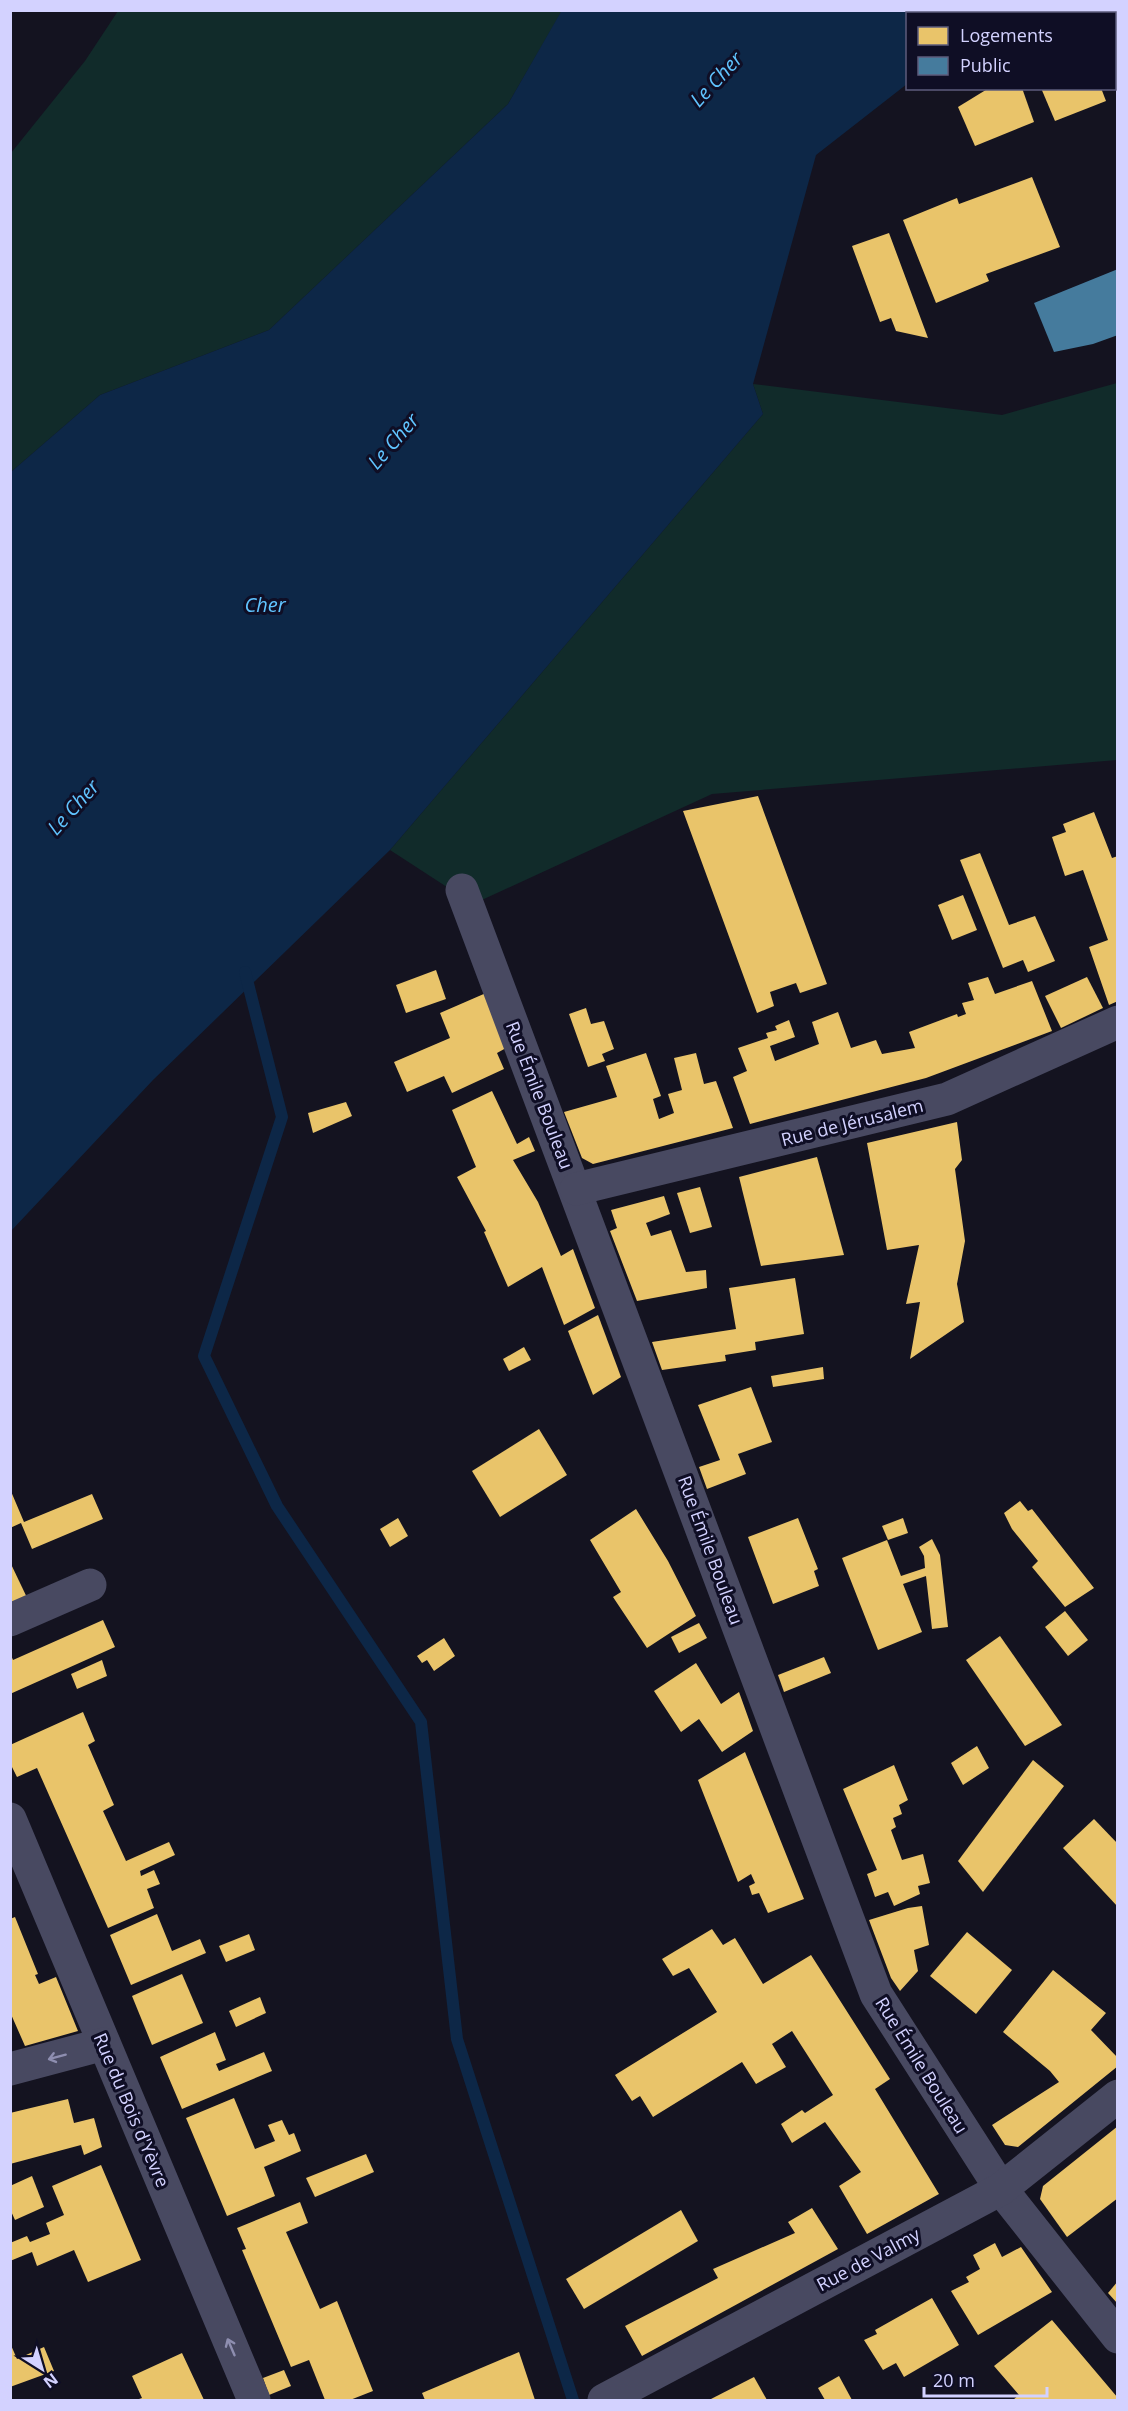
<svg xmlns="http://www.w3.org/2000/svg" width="1128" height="2411" font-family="'Open Sans',sans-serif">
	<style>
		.green { fill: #112b2a }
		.water { fill: #0d2747 }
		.homes { fill: #e9c46a }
		.public { fill: #457b9d }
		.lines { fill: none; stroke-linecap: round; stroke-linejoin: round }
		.stream { stroke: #0d2747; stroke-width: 12 }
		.street { stroke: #484961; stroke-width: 33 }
		.oneway { stroke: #8e8eb0 }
		.labels { text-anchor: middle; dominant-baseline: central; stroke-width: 6; stroke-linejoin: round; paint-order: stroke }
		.street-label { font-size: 18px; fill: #d3d2ff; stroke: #0f0e25 }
		.water-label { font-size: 20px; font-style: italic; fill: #60c4ff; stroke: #0f0e25 }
	</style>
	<rect width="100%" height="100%" fill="#141320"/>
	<g class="green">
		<path d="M118 11H562L508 104 269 330 100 395 11 472V153L85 61Z"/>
		<path d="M1117 383V760L712 794 473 904 390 850 763 414 753 384 1002 415Z"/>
	</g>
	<path class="water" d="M562 10 1002 11 998 14H908L907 84 816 155 753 384 763 414 390 850 153 1080 11 1231V472L100 395 269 330 508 104Z"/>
	<g class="homes">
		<path d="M1051 10H1071L1072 14H1052Z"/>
		<path d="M989 88H1022L1034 122 975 146 958 107Z"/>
		<path d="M1041 88H1101L1106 101 1055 121Z"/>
		<path d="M1032 177 1060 247 986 274 989 281 936 303 903 220 957 198 959 204Z"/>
		<path d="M889 233 928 338 896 331 891 318 880 322 852 246Z"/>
		<path d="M758 796 827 984 800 993 796 983 770 992 774 1006 757 1013 683 811Z"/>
		<path d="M1094 812 1112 858 1118 856V1001L1109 1005 1089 947 1108 940 1083 870 1065 876 1052 837 1066 832 1063 824Z"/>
		<path d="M980 853 1009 925 1035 916 1055 961 1028 972 1023 960 1003 968 960 860Z"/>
		<path d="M963 895 977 930 952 940 938 905Z"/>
		<path d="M436 970 446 999 406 1013 396 985Z"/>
		<path d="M988 977 995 994 1032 981 1052 1031 926 1078 750 1124 733 1077 747 1071 738 1048 768 1038 766 1033 777 1030 775 1026 789 1020 795 1037 770 1046 775 1061 819 1044 812 1022 838 1012 851 1048 876 1040 882 1054 915 1048 909 1032 957 1014 958 1017 966 1014 962 1003 974 1000 968 983Z"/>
		<path d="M1087 977 1103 1008 1061 1028 1045 996Z"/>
		<path d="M486 993 506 1048 497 1053 504 1069 452 1093 444 1076 407 1092 394 1062 450 1038 440 1013Z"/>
		<path d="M586 1008 591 1024 604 1021 614 1049 602 1054 605 1061 588 1067 569 1014Z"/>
		<path d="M646 1053 661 1096 653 1099 659 1119 674 1113 668 1094 682 1090 674 1058 696 1053 704 1084 716 1081 733 1128 593 1164 582 1158 564 1112 617 1097 606 1066Z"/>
		<path d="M492 1091 517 1144 529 1137 535 1151 513 1160 538 1202 561 1256 573 1249 595 1308 564 1325 542 1267 508 1287 484 1232 486 1231 457 1177 476 1167 452 1110Z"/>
		<path d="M346 1102 352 1116 313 1133 308 1113Z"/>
		<path d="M957 1122 962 1160 955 1169 965 1241 957 1284 964 1322 910 1359 920 1302 906 1304 919 1245 887 1250 867 1143Z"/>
		<path d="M817 1157 844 1255 761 1266 739 1177Z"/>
		<path d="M700 1187 712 1227 690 1233 677 1193Z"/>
		<path d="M664 1196 670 1214 646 1223 651 1236 671 1230 686 1272 706 1270 707 1288 637 1301 610 1231 617 1228 611 1210Z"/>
		<path d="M795 1278 804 1334 755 1342 756 1350 725 1355 726 1361 662 1370 652 1342 736 1329 729 1288Z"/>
		<path d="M598 1315 621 1377 593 1395 568 1331Z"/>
		<path d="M524 1347 531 1360 509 1371 503 1359Z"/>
		<path d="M823 1367 824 1379 773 1387 771 1376Z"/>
		<path d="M751 1387 772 1442 738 1454 746 1474 707 1489 699 1467 720 1460 698 1405Z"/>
		<path d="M539 1429 567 1475 500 1517 472 1471Z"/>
		<path d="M10 1489 24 1522 92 1494 103 1519 32 1549 21 1523 10 1528Z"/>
		<path d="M1020 1501 1028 1511 1032 1509 1094 1588 1065 1607 1032 1567 1038 1561 1012 1529 1004 1513Z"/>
		<path d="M636 1509 668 1561 696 1616 647 1648 613 1597 621 1592 590 1540Z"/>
		<path d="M398 1518 408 1536 390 1547 380 1529Z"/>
		<path d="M798 1518 818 1569 814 1571 819 1586 773 1604 748 1537Z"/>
		<path d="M903 1518 908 1533 888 1540 882 1526Z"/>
		<path d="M932 1539 940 1555 948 1627 932 1629 926 1576 903 1584 922 1632 878 1650 842 1558 887 1540 901 1576 925 1568 924 1556 919 1547Z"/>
		<path d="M10 1562 31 1606 10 1615Z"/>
		<path d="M1065 1611 1088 1640 1068 1656 1045 1627Z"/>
		<path d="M103 1620 115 1647 10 1694V1653L13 1660Z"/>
		<path d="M699 1623 707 1638 679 1653 671 1637Z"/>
		<path d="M1000 1636 1062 1725 1025 1746 966 1660Z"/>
		<path d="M444 1638 455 1656 434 1671 427 1660 422 1663 417 1656Z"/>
		<path d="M824 1657 831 1673 784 1692 778 1675Z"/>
		<path d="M102 1660 107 1676 77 1689 71 1674Z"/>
		<path d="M696 1663 721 1704 739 1692 753 1731 722 1752 699 1719 681 1732 654 1691Z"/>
		<path d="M83 1712 95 1741 88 1745 114 1805 103 1811 126 1861 169 1842 175 1855 140 1871 141 1876 154 1870 160 1884 147 1889 154 1908 108 1928 37 1768 17 1777 10 1763V1745Z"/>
		<path d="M977 1746 989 1768 963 1785 951 1763Z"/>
		<path d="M745 1752 804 1899 768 1913 759 1893 752 1895 749 1886 755 1883 751 1874 738 1882 698 1780Z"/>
		<path d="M1033 1760 1064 1786 983 1892 958 1861Z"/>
		<path d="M894 1765 908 1800 899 1805 902 1814 893 1818 896 1827 891 1830 902 1860 923 1854 930 1883 918 1886 920 1894 894 1906 888 1892 875 1897 867 1874 877 1870 843 1789Z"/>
		<path d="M1094 1819 1118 1844V1907L1063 1848Z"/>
		<path d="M922 1906 929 1945 914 1950 918 1971 900 1991 891 1978 869 1920 908 1908Z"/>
		<path d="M157 1914 172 1951 200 1939 206 1953 131 1985 110 1935Z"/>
		<path d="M15 1917 38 1974 35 1975 39 1984 56 1977 78 2031 25 2046 10 2012V1919Z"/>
		<path d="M712 1929 723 1945 735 1938 763 1984 811 1955 890 2079 875 2089 939 2194 867 2234 839 2186 861 2172 825 2122 792 2143 781 2124 802 2110 805 2113 833 2095 792 2031 772 2044 786 2067 756 2084 742 2062 653 2117 640 2096 632 2101 615 2075 717 2012 689 1968 673 1976 662 1959Z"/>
		<path d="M967 1932 1012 1970 976 2014 930 1976Z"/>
		<path d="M249 1934 255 1950 226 1962 219 1946Z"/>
		<path d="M1053 1970 1106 2013 1091 2030 1118 2058V2066L1018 2147 1005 2145 992 2125 1059 2082 1050 2071 1003 2032Z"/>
		<path d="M182 1974 203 2023 152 2045 132 1996Z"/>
		<path d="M260 1997 266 2013 236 2027 229 2011Z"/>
		<path d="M215 2032 226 2060 216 2064 219 2071 264 2052 272 2071 182 2109 160 2057Z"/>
		<path d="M234 2098 255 2149 275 2141 268 2125 282 2120 289 2135 294 2133 301 2151 264 2167 275 2196 227 2216 186 2118Z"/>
		<path d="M68 2099 74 2123 94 2118 102 2147 84 2155 81 2145 10 2164V2113Z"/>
		<path d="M1118 2126V2198L1067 2237 1040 2199 1043 2186Z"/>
		<path d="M366 2154 374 2172 315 2197 306 2178Z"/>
		<path d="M101 2165 141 2260 88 2282 74 2250 37 2266 32 2252 10 2261V2243L27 2236 30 2242 50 2234 46 2223 64 2215 52 2186Z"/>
		<path d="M32 2176 44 2207 15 2220 10 2209V2186Z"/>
		<path d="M300 2202 308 2223 286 2232 320 2309 337 2301 373 2391 350 2400H325L309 2360 291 2367 242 2250 246 2249 237 2228Z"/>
		<path d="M812 2208 838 2249 642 2356 625 2326 718 2278 713 2269 795 2233 788 2222Z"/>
		<path d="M681 2210 698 2241 584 2309 566 2279Z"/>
		<path d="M995 2243 1002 2257 1021 2247 1052 2292 978 2335 951 2291 969 2282 966 2277 980 2269 973 2255Z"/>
		<path d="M1118 2281V2304L1108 2293Z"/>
		<path d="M932 2298 959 2345 904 2377 896 2363 883 2370 864 2340 877 2334 875 2330Z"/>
		<path d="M1052 2320 1118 2398V2400H1013L1019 2395 994 2366Z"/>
		<path d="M10 2343 17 2359 44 2347 54 2371 10 2387Z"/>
		<path d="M519 2352 535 2400H425L422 2393Z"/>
		<path d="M182 2353 204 2400H136L142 2398 132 2376Z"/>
		<path d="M284 2370 291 2386 269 2395 263 2378Z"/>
		<path d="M839 2376 852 2400H825L818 2388Z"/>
		<path d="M754 2377 767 2400H709Z"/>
	</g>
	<path class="public" d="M1118 269V335L1093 344 1054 352 1034 303Z"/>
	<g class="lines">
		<path class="stream" d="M245 972 282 1117 204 1356 277 1506 421 1722 457 2039 573 2400"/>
		<g class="street">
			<path d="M1114 32 1118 40"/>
			<path d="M462 890 876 1994 1001 2189 1118 2337"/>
			<path d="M576 1189 947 1099 1118 1022"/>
			<path d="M10 1620 90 1585"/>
			<path d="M10 1819 254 2400"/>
			<path d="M10 2069 104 2044"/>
			<path d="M604 2400 1001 2189 1118 2096"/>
		</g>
	</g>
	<defs><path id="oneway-shaft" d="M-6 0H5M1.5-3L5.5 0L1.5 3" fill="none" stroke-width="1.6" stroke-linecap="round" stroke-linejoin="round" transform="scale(1.5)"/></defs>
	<g class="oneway">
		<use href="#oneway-shaft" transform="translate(57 2057) rotate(165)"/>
		<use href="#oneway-shaft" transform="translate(231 2347) rotate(-113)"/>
	</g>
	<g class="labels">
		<g class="street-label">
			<text transform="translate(540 1095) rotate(69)">Rue Émile Bouleau</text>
			<text transform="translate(852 1122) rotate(-14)">Rue de Jérusalem</text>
			<text transform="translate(711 1550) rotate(70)">Rue Émile Bouleau</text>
			<text transform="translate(922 2065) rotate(58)">Rue Émile Bouleau</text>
			<text transform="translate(132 2110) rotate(67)">Rue du Bois d'Yèvre</text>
			<text transform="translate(868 2259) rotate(-28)">Rue de Valmy</text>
		</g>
		<g class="water-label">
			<text transform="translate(716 79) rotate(-47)">Le Cher</text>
			<text transform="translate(393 441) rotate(-49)">Le Cher</text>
			<text x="265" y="604">Cher</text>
			<text transform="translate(73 807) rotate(-48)">Le Cher</text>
		</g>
	</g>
	<rect width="1128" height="2411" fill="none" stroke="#d3d2ff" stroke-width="24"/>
	<rect x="906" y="12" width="210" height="78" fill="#0f0e25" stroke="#5d5c7c" stroke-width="1.5"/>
	<rect x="918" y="27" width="30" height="18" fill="#e9c46a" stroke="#5d5c7c" stroke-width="1.5"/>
	<text x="960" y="42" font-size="18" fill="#d3d2ff">Logements</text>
	<rect x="918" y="57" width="30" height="18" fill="#457b9d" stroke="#5d5c7c" stroke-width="1.5"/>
	<text x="960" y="72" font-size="18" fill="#d3d2ff">Public</text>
	<g transform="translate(42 2369) rotate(143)" stroke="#0f0e25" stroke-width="4.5" paint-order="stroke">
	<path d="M0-4.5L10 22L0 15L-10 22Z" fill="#d3d2ff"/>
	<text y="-9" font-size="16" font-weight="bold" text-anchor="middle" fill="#d3d2ff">N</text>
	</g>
	<path d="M924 2387v9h123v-9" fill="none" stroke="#d3d2ff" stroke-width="3"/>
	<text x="933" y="2387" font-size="18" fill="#d3d2ff" stroke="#0f0e25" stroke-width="4.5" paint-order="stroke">20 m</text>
</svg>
